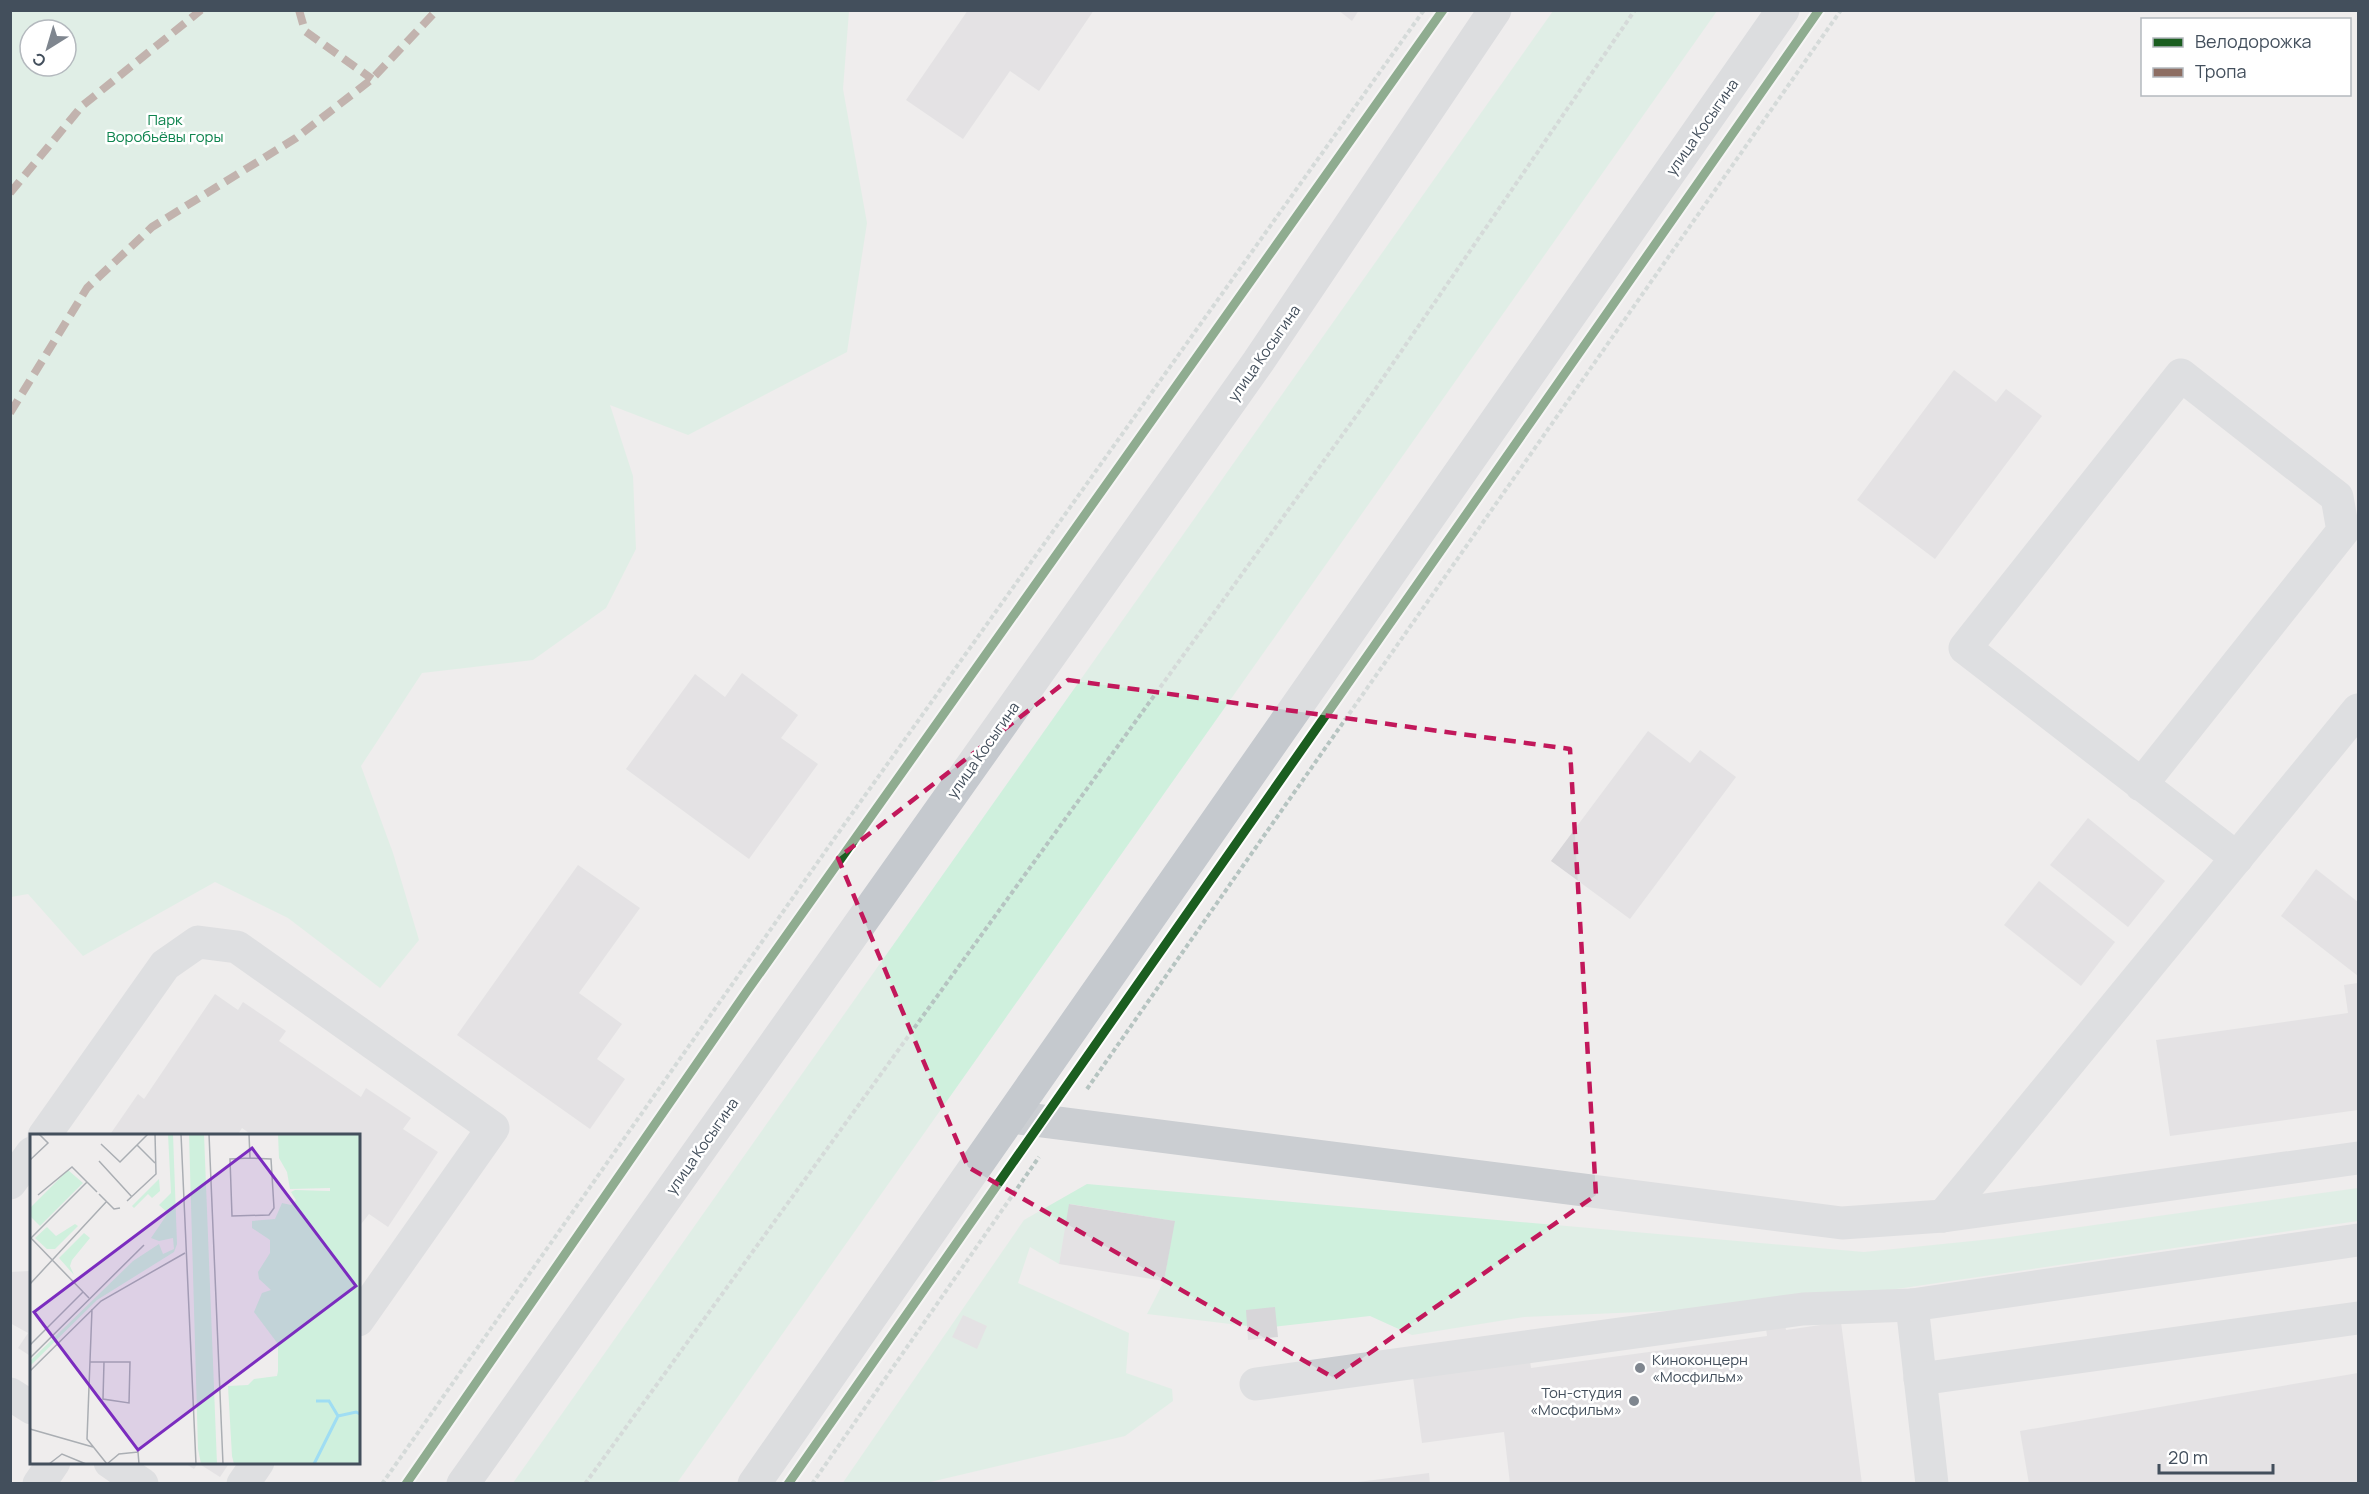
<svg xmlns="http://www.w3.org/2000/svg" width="2369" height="1494" font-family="Manrope,sans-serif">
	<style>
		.green { fill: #cff0dd; fill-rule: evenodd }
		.building { fill: #d7d6d9 }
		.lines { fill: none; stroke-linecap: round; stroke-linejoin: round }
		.path { stroke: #b6c4c1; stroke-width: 4; stroke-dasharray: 4.5 3; stroke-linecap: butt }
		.minor { stroke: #cbced2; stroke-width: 33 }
		.major { stroke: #c5c9ce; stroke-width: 33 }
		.quiet { stroke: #8d6e63; stroke-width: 8; stroke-dasharray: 15 8; stroke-linecap: butt }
		.cycleway-casing { stroke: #fff; stroke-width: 13 }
		.cycleway { stroke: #1b5e20; stroke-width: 9 }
		.marked { fill: none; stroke: #c2185b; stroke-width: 4.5; stroke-dasharray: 12 8; stroke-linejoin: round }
		.poi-dot { fill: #7f868f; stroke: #fff; stroke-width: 2 }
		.labels { text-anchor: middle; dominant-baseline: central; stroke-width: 5; stroke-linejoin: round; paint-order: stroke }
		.park-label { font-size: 15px; fill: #0d844e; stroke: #fff }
		.street-label { font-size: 15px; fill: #434f5c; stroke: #fff }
		.poi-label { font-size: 15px; fill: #434f5c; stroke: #fff; text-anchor: start }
		.inset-river { fill: none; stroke: #9fddf3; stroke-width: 3 }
		.inset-road { fill: none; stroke: #aaaeb3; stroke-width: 1.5 }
		.view { fill: #7b2cbf; fill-opacity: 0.15; stroke: #7b2cbf; stroke-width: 3 }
		.inset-edge { fill: none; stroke: #434f5c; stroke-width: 3 }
	</style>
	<rect width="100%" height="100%" fill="#efeded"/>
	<g class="green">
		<path d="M10 11H849L843 89 867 223 847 352 688 435 610 405 633 476 636 549 606 608 533 660 422 673 361 766 393 853 419 940 380 988 288 918 215 882 83 956 28 894 11 897ZM30 30H66V66H30Z"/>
		<path d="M1553 11H1717L677 1483H513Z"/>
		<path d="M1087 1184 1864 1252 2002 1238 2358 1188V1221L1781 1306 1524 1317 1412 1335 1370 1316 1264 1328 1147 1314 1164 1281 1174 1221 1070 1204 1059 1264 1030 1247 1018 1283 1129 1333 1126 1373 1172 1389 1173 1401 1125 1436 926 1483 842 1484 1024 1220Z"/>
	</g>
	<g class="building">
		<path d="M968 10H1094L1039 91 1010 71 963 139 906 100Z"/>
		<path d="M1338 10H1359L1352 21Z"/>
		<path d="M1954 370 1996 402 2006 389 2042 416 1935 559 1857 500Z"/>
		<path d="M742 673 798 715 781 738 818 764 749 859 626 769 695 674 725 697Z"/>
		<path d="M1648 731 1690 763 1700 750 1736 777 1630 919 1551 861Z"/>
		<path d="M2088 818 2165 881 2128 927 2050 865Z"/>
		<path d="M578 865 640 908 579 993 622 1024 597 1059 625 1079 590 1129 457 1035Z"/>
		<path d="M2316 869 2358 902V976L2281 916Z"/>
		<path d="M2039 881 2115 942 2081 986 2004 925Z"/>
		<path d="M2358 983V1110L2170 1136 2156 1040 2348 1013 2344 985Z"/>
		<path d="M215 994 238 1010 243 1002 286 1031 279 1041 361 1097 366 1088 411 1118 403 1129 438 1152 388 1227 369 1214 358 1228V1136H253L242 1128 237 1136H109L138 1094 144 1099Z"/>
		<path d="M1069 1204 1175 1221 1164 1281 1059 1264Z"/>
		<path d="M32 1267V1357L18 1348 28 1333 10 1323V1272L29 1271Z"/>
		<path d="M1275 1307 1278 1337 1248 1340 1246 1310Z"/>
		<path d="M963 1315 987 1326 977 1349 952 1337Z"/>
		<path d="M1784 1317 1786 1330 1841 1322 1862 1484H1510L1504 1432 1422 1443 1412 1370 1529 1354 1531 1368 1767 1336 1765 1320Z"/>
		<path d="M2358 1373V1484H2029L2020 1431Z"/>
		<path d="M183 1462H230L220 1477 198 1463 194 1469Z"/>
		<path d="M1429 1473 1430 1484H1358V1482Z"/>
	</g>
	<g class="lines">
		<g class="path">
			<path d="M1087 1089 1841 10"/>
			<path d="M382 1484 834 839 1424 10"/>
			<path d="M585 1484 1372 394 1635 10"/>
			<path d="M812 1484 1039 1157"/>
		</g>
		<g class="minor">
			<path d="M2141 785 2343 531 2337 497 2181 375 1965 648 2237 858"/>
			<path d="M1011 1117 1842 1223 1943 1216 2358 1158"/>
			<path d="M44 1136 165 965 198 942 237 947 493 1128 358 1320"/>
			<path d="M10 1183 32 1153"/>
			<path d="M1943 1216 2358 710"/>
			<path d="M1912 1305 1932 1484"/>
			<path d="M1920 1379 2358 1318"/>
			<path d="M1256 1384 1803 1309 1912 1305 2358 1240"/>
			<path d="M10 1394 32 1408"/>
			<path d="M110 1462 142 1484"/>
			<path d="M39 1484 54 1462"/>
			<path d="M243 1484 258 1462"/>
		</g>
		<g class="major">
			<path d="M463 1484 1258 362 1495 10"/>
			<path d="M754 1484 1783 10"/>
		</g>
		<g class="quiet">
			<path d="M299 10 305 31 372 79"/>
			<path d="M10 193 82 106 201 10"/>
			<path d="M10 413 87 288 152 227 296 138 372 79 437 10"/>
		</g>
		<g class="cycleway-casing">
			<g id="cycleway">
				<path d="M406 1484 747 991 1443 10"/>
				<path d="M788 1484 1819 10"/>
			</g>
		</g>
		<use href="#cycleway" class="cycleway"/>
	</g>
	<path d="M0 0H2369V1494H0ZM1068 680 1570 749 1596 1195 1334 1378 968 1167 838 858Z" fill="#efeded" fill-opacity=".55" fill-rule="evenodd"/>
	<path class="marked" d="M1068 680 1570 749 1596 1195 1334 1378 968 1167 838 858Z"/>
	<g class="poi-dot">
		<circle cx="1640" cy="1368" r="6"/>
		<circle cx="1634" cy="1401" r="6"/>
	</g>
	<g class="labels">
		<g class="park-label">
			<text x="165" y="119">Парк<tspan x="165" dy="17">Воробьёвы горы</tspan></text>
		</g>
		<g class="street-label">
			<text transform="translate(1702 127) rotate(-55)">улица Косыгина</text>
			<text transform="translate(1264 353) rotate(-55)">улица Косыгина</text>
			<text transform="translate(983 750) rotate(-55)">улица Косыгина</text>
			<text transform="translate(702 1146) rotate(-55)">улица Косыгина</text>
		</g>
		<g class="poi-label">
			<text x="1652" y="1359">Киноконцерн<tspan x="1652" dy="17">«Мосфильм»</tspan></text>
			<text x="1622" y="1392" text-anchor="end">Тон-студия<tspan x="1622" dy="17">«Мосфильм»</tspan></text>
		</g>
	</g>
	<g transform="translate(30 1134)">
		<rect width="330" height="330" fill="#efeded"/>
		<path d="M138 0H143L147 110 144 118 67 166 0 232V227L103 127 129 110 133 120 144 115 143 104 129 107 121 104 138 79 129 71 141 59ZM159 0H174L187 330H171L168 315ZM248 0H330V330H204L202 322 198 252 218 251 224 245 247 242 248 237V210L224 178 232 159 241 156 229 145 228 138 240 119V106L222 94V87L245 85 252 69 261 71 266 66 261 58 265 56 300 57V54L260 55 257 38 249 24ZM38 36 53 49 10 92 0 82V74ZM129 45 130 57 122 64 118 60 104 74 102 72ZM45 90 48 92 25 115H17L5 104 17 93 26 102ZM54 99 60 104 42 126 40 132 44 141 29 124Z" fill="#cff0dd"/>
		<path class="inset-river" d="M286 267H299L308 282 326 278 330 280M284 330 308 282"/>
		<path class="inset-road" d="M151 0 166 330M179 0 193 330M219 0 220 24M71 10 90 28 118 0M107 11 125 29M220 24 241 25 244 74 239 81 202 82 200 25ZM0 26 18 9 9 0M69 27 102 63M69 60 84 75 90 74M8 61 42 33 67 58M97 67 126 40 125 0M0 103 59 164M0 105 57 48M0 150 77 67M62 175 57 305 77 330M0 211 53 158M0 224 114 111M60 228H100L99 269 73 265 74 228M0 237 71 167 155 119M0 295 63 313M19 330 32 320 56 330M77 330 89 320 108 318 109 330"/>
		<path class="view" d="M222 14 326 152 108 316 4 178Z"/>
		<rect width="330" height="330" class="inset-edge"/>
	</g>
	<rect width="2369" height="1494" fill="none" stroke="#434f5c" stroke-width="24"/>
	<rect x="2141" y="18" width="210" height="78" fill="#ffffff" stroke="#b4b9be" stroke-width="1.5"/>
	<rect x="2153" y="38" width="30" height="9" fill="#1b5e20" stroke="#b4b9be" stroke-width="1.5"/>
	<text x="2195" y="48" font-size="18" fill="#434f5c">Велодорожка</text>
	<rect x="2153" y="68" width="30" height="9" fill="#8d6e63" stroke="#b4b9be" stroke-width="1.5"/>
	<text x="2195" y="78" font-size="18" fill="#434f5c">Тропа</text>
	<g transform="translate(48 48) rotate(217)"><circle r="28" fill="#ffffff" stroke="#b4b9be" stroke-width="1.5"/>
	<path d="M0-4.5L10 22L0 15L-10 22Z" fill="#7f868f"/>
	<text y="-9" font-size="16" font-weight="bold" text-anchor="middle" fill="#434f5c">С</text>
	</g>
	<path d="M2159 1464v9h114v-9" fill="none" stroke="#434f5c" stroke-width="3"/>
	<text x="2168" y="1464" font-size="18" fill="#434f5c" stroke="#ffffff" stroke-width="4.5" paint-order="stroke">20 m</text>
</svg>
